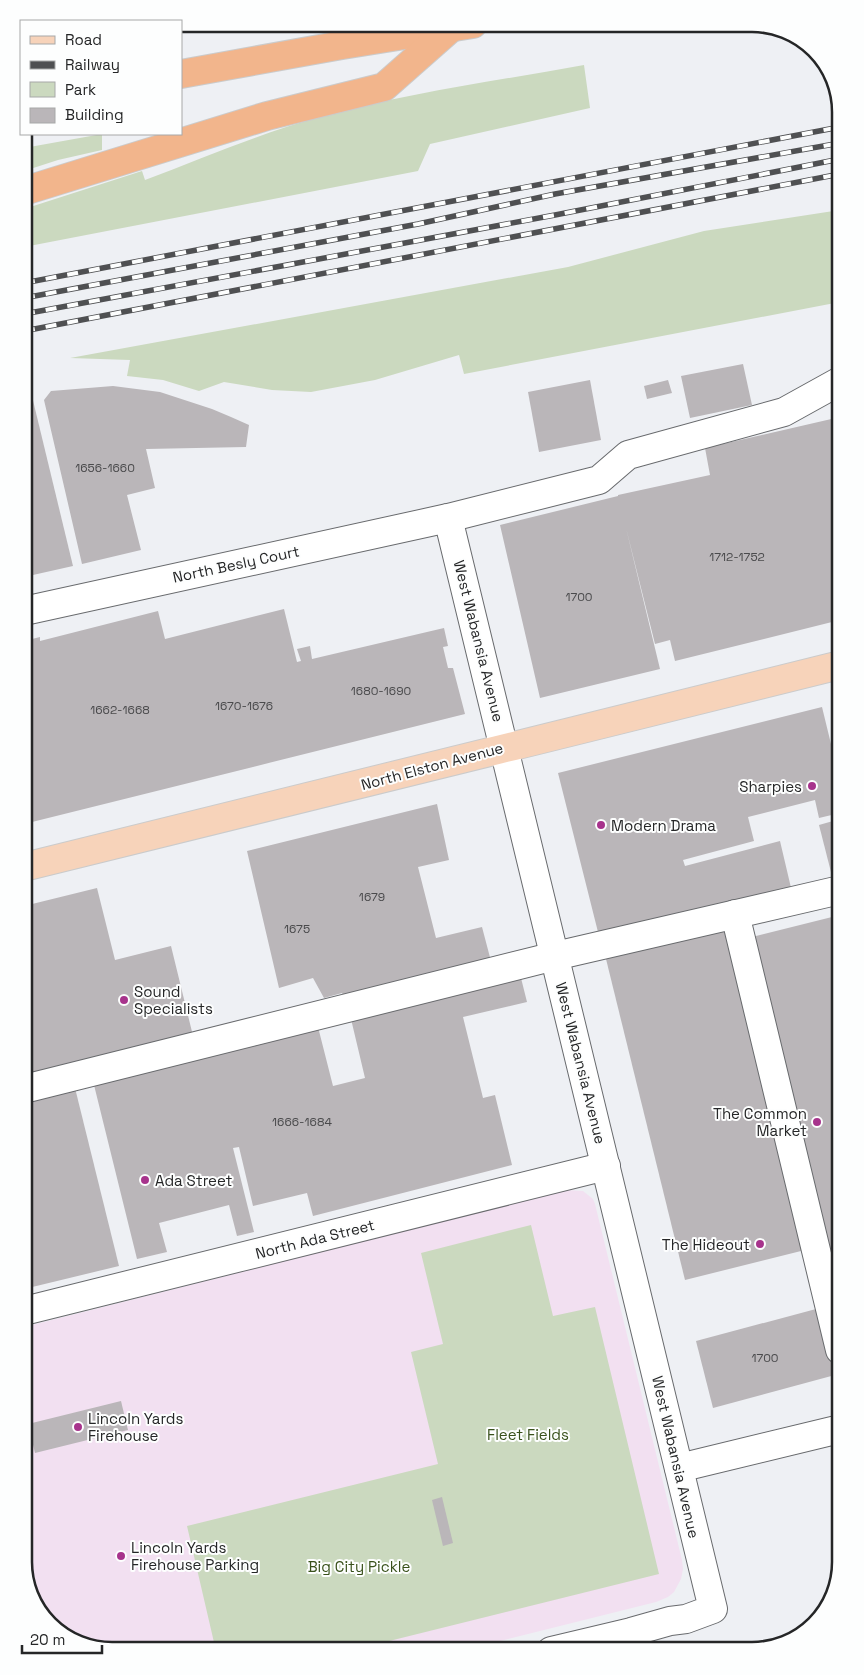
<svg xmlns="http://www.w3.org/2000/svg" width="864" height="1675" font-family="'Space Grotesk',sans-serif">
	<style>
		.commercial { fill: #f2e0f1 }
		.green { fill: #cbd9bf }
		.building { fill: #bab6b9 }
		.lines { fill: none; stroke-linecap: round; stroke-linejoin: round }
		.minor-casing { stroke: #686a6d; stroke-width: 30 }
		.major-casing { stroke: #cbcbcb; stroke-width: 30 }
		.highway-casing { stroke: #cbcbcb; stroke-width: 30 }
		.minor { stroke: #fff; stroke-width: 28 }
		.major { stroke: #f7d3ba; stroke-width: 28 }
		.highway { stroke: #f2b58c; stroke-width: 28 }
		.rail-casing { stroke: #4f5052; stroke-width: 5.5 }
		.rail { stroke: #fdfefe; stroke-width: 4; stroke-dasharray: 11; stroke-linecap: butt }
		.poi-dot { fill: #a7338c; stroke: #fdfefe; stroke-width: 2 }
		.labels { text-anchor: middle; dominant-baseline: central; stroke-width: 4; stroke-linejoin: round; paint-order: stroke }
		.number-label { font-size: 12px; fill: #4a4a4c }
		.street-label { font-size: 15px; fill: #252627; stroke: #fdfefe }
		.poi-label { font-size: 15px; fill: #252627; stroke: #fdfefe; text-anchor: start }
		.park-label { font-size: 15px; fill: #39511b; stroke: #fdfefe }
		.rim { fill: none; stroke: #252627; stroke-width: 2.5 }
	</style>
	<rect width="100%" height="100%" fill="#eef0f4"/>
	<path class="commercial" d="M566 1190 583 1191 593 1199 595 1204 682 1560 683 1569 681 1579 674 1592 668 1597 656 1602 460 1651H107L63 1636 43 1612 24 1533V1327Z"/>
	<g class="green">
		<path d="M584 65 590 108 430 144 418 171 24 247V209L142 171 145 180C203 158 261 133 320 117 406 93 496 81 584 65Z"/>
		<path d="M102 134V150L58 160 24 171V148Z"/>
		<path d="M840 210V302L464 374 459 355 375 380 311 392 272 390 224 382 199 391 163 380 127 376 130 360 70 358 568 267 704 231Z"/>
		<path d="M531 1225 553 1316 595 1307 659 1574 349 1651H216L187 1526 438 1464 411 1352 443 1344 421 1253Z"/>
	</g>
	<g class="building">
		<path d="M743 364 752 405 690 418 681 376Z"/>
		<path d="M590 380 601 440 539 452 528 392Z"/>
		<path d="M668 380 672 393 647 399 644 386Z"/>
		<path d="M113 386 160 392 212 409 231 417 249 425 246 447 146 449 155 488 127 495 141 550 82 564 44 400 51 391Z"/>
		<path d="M30 388 73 566 24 577V389Z"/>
		<path d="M840 417V620L675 661 670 640 655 644 626 528 660 669 540 698 500 525 618 496V495L710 475 705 448Z"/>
		<path d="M284 609 297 662 301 661 297 649 310 646 312 659 444 628 448 646 443 647 448 668H453L465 714 24 824V641L40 637V641L158 611 165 639Z"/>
		<path d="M822 707 840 781V813L819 818 815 800 748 817 754 841 683 860 685 866 780 841 792 892 600 940 558 773Z"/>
		<path d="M437 804 449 860 418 867 436 938 482 927 492 965 346 1000 342 993 324 998 313 978 279 988 247 851Z"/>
		<path d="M840 819V878L833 880 819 825Z"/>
		<path d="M97 888 115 960 171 946 194 1040 24 1081V906Z"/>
		<path d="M840 915V1309L748 938Z"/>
		<path d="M730 928 809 1249 685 1280 606 959Z"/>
		<path d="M521 978 527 1002 463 1017 483 1098 495 1095 512 1165 313 1216 307 1193 253 1206 239 1147 233 1148 254 1232 237 1236 229 1205 159 1223 167 1252 137 1259 94 1085 318 1027 333 1086 365 1078 351 1019Z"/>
		<path d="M75 1088 119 1266 24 1289V1100Z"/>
		<path d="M816 1309 835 1375 713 1408 696 1341Z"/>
		<path d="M121 1401 128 1430 35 1453 28 1424Z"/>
		<path d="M442 1497 453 1543 443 1546 432 1500Z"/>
	</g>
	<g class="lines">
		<g class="minor-casing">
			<g id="minor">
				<path d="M448 518 713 1609 686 1619 670 1621 631 1632 551 1651"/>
				<path d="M24 611 448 518 599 480 628 455 784 412 840 381"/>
				<path d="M735 914 840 1350"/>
				<path d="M24 1089 555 956 840 890"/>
				<path d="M24 1311 606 1166"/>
				<path d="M679 1468 840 1429"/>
			</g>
		</g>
		<g class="major-casing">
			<path id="major" d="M24 867C296 801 568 732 840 665"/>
		</g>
		<g class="highway-casing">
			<g id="highway">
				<path d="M181 74 342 45 473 24"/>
				<path d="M24 191 267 116 384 87 452 27"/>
			</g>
		</g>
		<use href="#minor" class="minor"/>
		<use href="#major" class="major"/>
		<use href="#highway" class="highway"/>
		<g class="rail-casing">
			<g id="rail">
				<path d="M24 283 840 127"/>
				<path d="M24 298 418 224 555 194 840 143"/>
				<path d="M24 314 555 215 840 159"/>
				<path d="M24 331 840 174"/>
			</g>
		</g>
		<use href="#rail" class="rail"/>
	</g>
	<g class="poi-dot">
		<circle cx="812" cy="786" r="5"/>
		<circle cx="601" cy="825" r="5"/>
		<circle cx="124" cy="1000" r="5"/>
		<circle cx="817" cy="1122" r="5"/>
		<circle cx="145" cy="1180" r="5"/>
		<circle cx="760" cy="1244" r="5"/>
		<circle cx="78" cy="1427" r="5"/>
		<circle cx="121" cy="1556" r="5"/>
	</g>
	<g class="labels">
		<g class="number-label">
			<text x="105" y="468">1656-1660</text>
			<text x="737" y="557">1712-1752</text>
			<text x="579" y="597">1700</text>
			<text x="381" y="691">1680-1690</text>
			<text x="244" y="706">1670-1676</text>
			<text x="120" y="710">1662-1668</text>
			<text x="372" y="897">1679</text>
			<text x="297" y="929">1675</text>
			<text x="302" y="1122">1666-1684</text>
			<text x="765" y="1358">1700</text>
		</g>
		<g class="street-label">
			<text transform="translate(236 564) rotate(-12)">North Besly Court</text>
			<text transform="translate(479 641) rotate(76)">West Wabansia Avenue</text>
			<text transform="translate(432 766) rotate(-15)">North Elston Avenue</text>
			<text transform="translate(581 1063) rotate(76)">West Wabansia Avenue</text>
			<text transform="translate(315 1239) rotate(-14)">North Ada Street</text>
			<text transform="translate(676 1457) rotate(77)">West Wabansia Avenue</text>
		</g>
		<g class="poi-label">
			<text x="802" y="786" text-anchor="end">Sharpies</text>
			<text x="611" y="825">Modern Drama</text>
			<text x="134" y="991">Sound<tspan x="134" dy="17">Specialists</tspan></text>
			<text x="807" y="1113" text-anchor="end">The Common<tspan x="807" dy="17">Market</tspan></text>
			<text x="155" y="1180">Ada Street</text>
			<text x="750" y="1244" text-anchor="end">The Hideout</text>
			<text x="88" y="1418">Lincoln Yards<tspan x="88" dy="17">Firehouse</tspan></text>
			<text x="131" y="1547">Lincoln Yards<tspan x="131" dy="17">Firehouse Parking</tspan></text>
		</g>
		<g class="park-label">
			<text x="528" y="1434">Fleet Fields</text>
			<text x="359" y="1566">Big City Pickle</text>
		</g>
	</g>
	<path d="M0 0H864V1675H0ZM112 32H752A80 80 0 0 1 832 112V1562A80 80 0 0 1 752 1642H112A80 80 0 0 1 32 1562V112A80 80 0 0 1 112 32Z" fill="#fdfefe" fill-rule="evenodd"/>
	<path class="rim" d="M112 32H752A80 80 0 0 1 832 112V1562A80 80 0 0 1 752 1642H112A80 80 0 0 1 32 1562V112A80 80 0 0 1 112 32Z"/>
	<rect x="20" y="20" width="162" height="115" fill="#fdfefe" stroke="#a7a8a8"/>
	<rect x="30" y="36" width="25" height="8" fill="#f7d3ba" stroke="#a7a8a8"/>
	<text x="65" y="45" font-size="15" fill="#252627">Road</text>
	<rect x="30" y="61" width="25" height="8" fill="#4f5052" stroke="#a7a8a8"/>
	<text x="65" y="70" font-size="15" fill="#252627">Railway</text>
	<rect x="30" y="82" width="25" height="15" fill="#cbd9bf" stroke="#a7a8a8"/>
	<text x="65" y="95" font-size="15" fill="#252627">Park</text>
	<rect x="30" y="108" width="25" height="15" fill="#bab6b9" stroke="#a7a8a8"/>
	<text x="65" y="120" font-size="15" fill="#252627">Building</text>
	<path d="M22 1645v8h80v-8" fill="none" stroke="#252627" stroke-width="2.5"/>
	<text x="30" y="1645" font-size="15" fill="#252627" stroke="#fdfefe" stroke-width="4" paint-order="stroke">20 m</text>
</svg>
